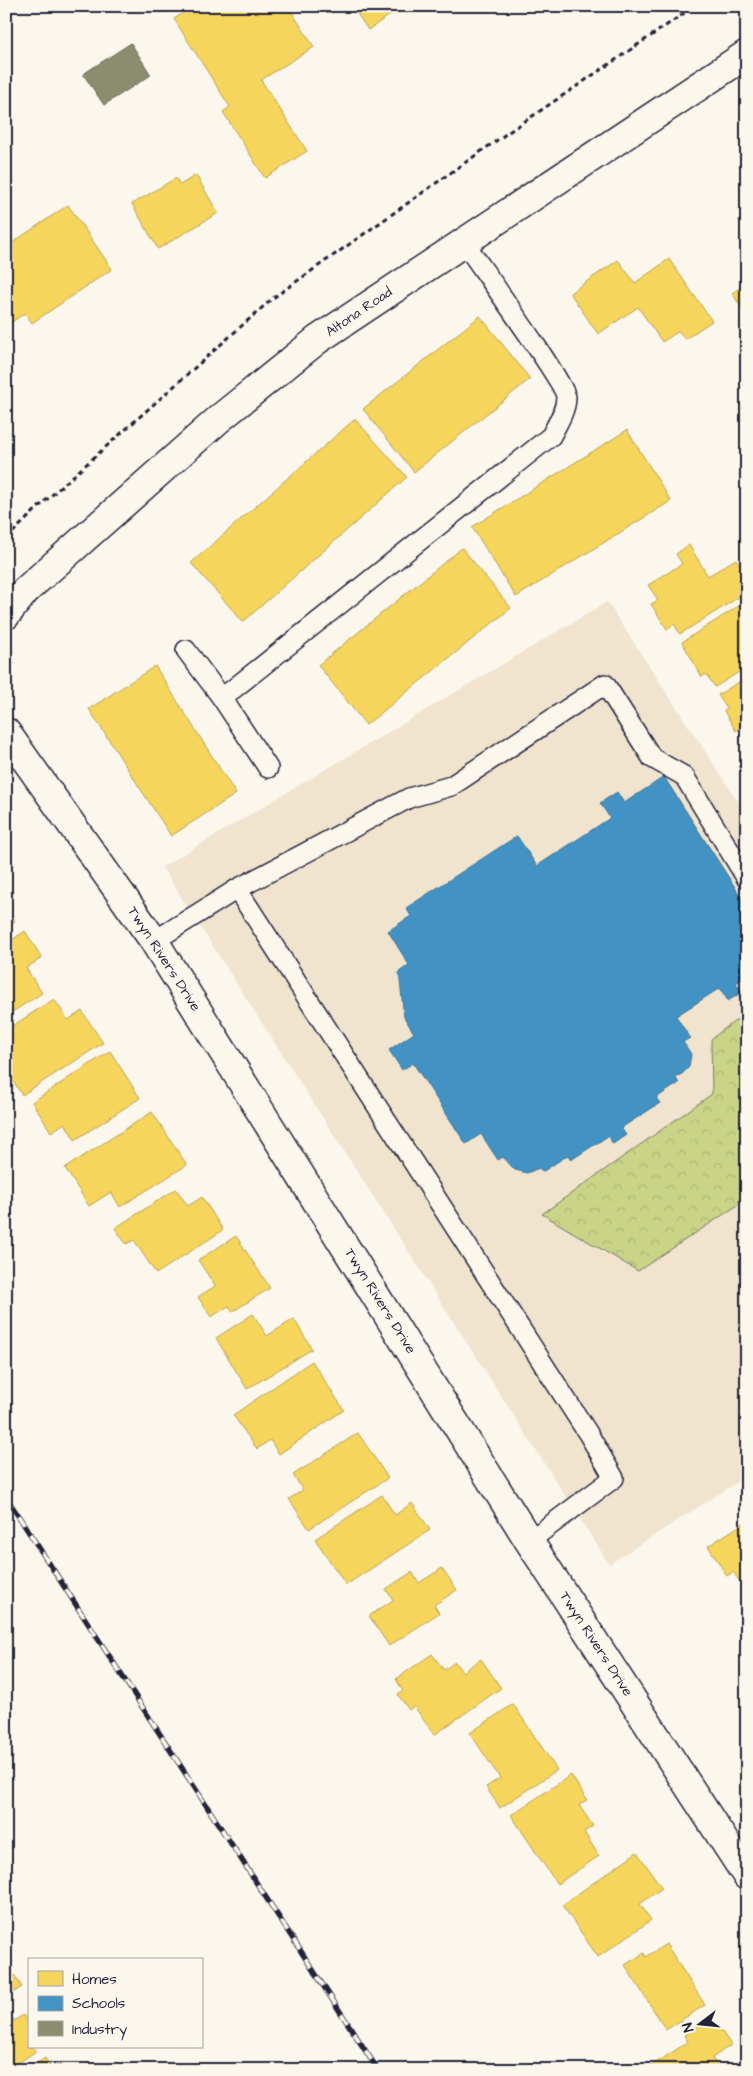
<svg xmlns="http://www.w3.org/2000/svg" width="753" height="2076" font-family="'Architects Daughter',sans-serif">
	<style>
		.built { fill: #f0e4cf }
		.park { fill: url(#park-crowns); stroke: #767b61 }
		.homes { fill: #f6d55c; stroke: #b69f52 }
		.schools { fill: #4393c3; stroke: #39719a }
		.industry { fill: #8c8c6e; stroke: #6c6c5f }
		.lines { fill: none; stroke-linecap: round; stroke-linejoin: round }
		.service-casing { stroke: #22223b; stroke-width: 22 }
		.tertiary-casing { stroke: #22223b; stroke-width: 31 }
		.secondary-casing { stroke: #22223b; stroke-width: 31 }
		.path { stroke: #22223b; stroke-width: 3; stroke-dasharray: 5 4; stroke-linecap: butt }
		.service { stroke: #fbf7ec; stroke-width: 19 }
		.tertiary { stroke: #fbf7ec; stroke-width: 28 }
		.secondary { stroke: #fbf7ec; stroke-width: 28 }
		.rail-casing { stroke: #22223b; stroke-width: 5.5 }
		.rail { stroke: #fbf7ec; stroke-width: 4; stroke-dasharray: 11; stroke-linecap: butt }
		.labels { text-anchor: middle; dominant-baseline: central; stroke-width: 5; stroke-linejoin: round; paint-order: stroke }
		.street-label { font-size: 14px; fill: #22223b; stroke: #fbf7ec }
	</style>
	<defs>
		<pattern id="park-crowns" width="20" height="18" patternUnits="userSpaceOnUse" patternTransform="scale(1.25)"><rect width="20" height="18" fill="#c9d487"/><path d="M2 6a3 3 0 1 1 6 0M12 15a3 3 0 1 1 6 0" fill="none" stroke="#acb675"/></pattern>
	</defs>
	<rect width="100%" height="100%" fill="#fbf7ec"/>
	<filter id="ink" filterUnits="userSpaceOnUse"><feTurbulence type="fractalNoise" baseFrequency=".02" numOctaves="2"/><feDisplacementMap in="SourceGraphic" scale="10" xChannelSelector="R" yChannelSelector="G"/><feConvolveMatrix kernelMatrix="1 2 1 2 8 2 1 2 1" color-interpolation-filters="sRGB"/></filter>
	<g filter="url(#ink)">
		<path class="built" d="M607 602 747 815V1476L609 1564 162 867Z"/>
		<path class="park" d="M747 1012V1199L638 1271 542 1214 712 1094 711 1039Z"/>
		<g class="homes">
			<path d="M194 6H288L314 47 261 80 307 151 265 178 223 112 230 107 174 19Z"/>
			<path d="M352 6H395L391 9 393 13 368 30Z"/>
			<path d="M196 175 218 213 158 249 132 204 176 178 180 185Z"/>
			<path d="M68 205 112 269 32 323 25 313 6 326V247Z"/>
			<path d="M669 259 712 321 685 339 679 331 662 342 638 307 598 334 570 293 618 260 635 283Z"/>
			<path d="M747 283V316L732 293Z"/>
			<path d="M480 316 530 379 414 472 363 409Z"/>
			<path d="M355 419 407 477 243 622 191 563Z"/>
			<path d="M627 430 671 501 516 597 472 527Z"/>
			<path d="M689 545 708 576 736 559 747 575V592L680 634 674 624 667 629 651 604 658 600 648 585 682 564 676 554Z"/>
			<path d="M462 548 511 608 366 725 318 665Z"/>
			<path d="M742 604 747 612V667L715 687 706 674 702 677 682 642Z"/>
			<path d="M155 666 236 794 171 836 89 709Z"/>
			<path d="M747 677V735L742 727 736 731 724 711 727 709 718 695Z"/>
			<path d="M6 909 15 921 6 927Z"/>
			<path d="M25 931 42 958 26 968 42 993 6 1016V944Z"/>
			<path d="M54 999 68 1020 82 1011 103 1043 22 1095 6 1070V1030Z"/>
			<path d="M110 1051 140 1098 75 1140 65 1123 51 1132 32 1102Z"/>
			<path d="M152 1112 187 1165 120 1207 111 1192 89 1206 65 1168Z"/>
			<path d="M176 1189 188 1206 202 1197 223 1230 156 1274 134 1240 126 1244 115 1228Z"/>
			<path d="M236 1236 270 1288 232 1312 229 1306 211 1317 198 1297 215 1286 198 1260Z"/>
			<path d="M253 1314 267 1336 294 1319 312 1349 247 1389 216 1338Z"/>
			<path d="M312 1361 344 1410 279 1454 270 1440 257 1449 233 1415Z"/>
			<path d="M358 1433 388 1478 309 1529 289 1499 303 1490 293 1475Z"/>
			<path d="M382 1495 395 1515 412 1503 430 1530 346 1585 315 1539Z"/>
			<path d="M747 1521V1592L733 1572 727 1576 708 1546Z"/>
			<path d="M442 1568 457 1590 434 1605 439 1613 389 1646 369 1616 393 1600 386 1589 412 1572 419 1583Z"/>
			<path d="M432 1654 444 1670 455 1662 462 1672 481 1659 501 1688 434 1735 414 1706 409 1710 398 1695 403 1691 396 1679Z"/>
			<path d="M513 1704 557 1770 500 1808 486 1787 500 1778 470 1733Z"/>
			<path d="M571 1775 587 1800 579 1805 593 1826 584 1832 599 1856 557 1884 511 1815Z"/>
			<path d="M637 1852 662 1888 640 1904 651 1920 598 1957 562 1905Z"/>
			<path d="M666 1944 705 2005 666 2030 625 1965 644 1953 646 1957Z"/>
			<path d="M6 1962 22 1987 6 1997Z"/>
			<path d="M6 2009 14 2021 23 2015 29 2024V2047H33L36 2051 8 2070Z"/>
			<path d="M712 2017 731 2045 712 2058 720 2070H645L688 2042 684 2035Z"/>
			<path d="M45 2058 52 2069 61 2064 65 2070H27Z"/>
		</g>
		<path class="schools" d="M664 777 747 906V976L736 983 742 992 728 1001 720 988 676 1016 690 1038 683 1042 691 1054 689 1067 682 1074 675 1077 679 1083 656 1098 660 1103 621 1128 626 1135 613 1144 608 1136 571 1160 568 1155 542 1172 539 1168 527 1173 515 1170 503 1157 498 1160 481 1134 466 1144 413 1063 402 1070 389 1050 414 1033 404 1017 399 972 409 965 388 931 411 916 406 908 517 836 537 866 610 818 600 803 617 792 624 803Z"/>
		<path class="industry" d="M131 43 151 75 104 105 83 74Z"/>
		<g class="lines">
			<g class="service-casing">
				<g id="service">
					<path d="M186 650 222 698"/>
					<path d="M268 768 222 698 551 436C557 424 566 411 566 397 565 383 478 263 464 242"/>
					<path d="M237 889 589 1435 614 1478 529 1541"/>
					<path d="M154 941 237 889 409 798 451 786 605 684 652 758 684 776 747 879"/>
				</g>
			</g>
			<g class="tertiary-casing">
				<path id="tertiary" d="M6 732 154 941 529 1541 747 1876"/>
			</g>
			<g class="secondary-casing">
				<path id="secondary" d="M6 615 26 590 219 419 317 340 747 54"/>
			</g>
			<path class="path" d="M6 539 44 502 273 298 503 136 695 6"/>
			<use href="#service" class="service"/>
			<use href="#tertiary" class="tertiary"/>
			<use href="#secondary" class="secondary"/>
			<g class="rail-casing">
				<path id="rail" d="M6 1497 378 2070"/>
			</g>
			<use href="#rail" class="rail"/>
		</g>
	</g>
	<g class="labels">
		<g class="street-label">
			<text transform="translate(359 312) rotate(-34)">Altona Road</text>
			<text transform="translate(164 959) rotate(57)">Twyn Rivers Drive</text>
			<text transform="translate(380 1301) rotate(58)">Twyn Rivers Drive</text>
			<text transform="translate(596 1644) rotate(57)">Twyn Rivers Drive</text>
		</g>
	</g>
	<rect width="753" height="2076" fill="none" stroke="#fbf7ec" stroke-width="25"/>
	<rect x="12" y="12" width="728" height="2051" fill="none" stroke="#22223b" stroke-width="2" filter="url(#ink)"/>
	<rect x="28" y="1958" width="175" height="90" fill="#fbf7ec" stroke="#a4a2a5"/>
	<rect x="38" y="1971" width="25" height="15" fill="#f6d55c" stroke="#a4a2a5"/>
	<text x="72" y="1984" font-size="15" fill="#22223b">Homes</text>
	<rect x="38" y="1996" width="25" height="15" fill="#4393c3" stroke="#a4a2a5"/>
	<text x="72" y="2008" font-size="15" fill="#22223b">Schools</text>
	<rect x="38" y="2021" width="25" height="15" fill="#8c8c6e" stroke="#a4a2a5"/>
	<text x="72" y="2034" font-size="15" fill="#22223b">Industry</text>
	<g transform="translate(700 2024) rotate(254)" stroke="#fbf7ec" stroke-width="4" paint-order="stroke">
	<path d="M0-4L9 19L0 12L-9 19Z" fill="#22223b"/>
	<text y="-8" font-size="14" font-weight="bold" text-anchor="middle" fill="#22223b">N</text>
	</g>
</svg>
